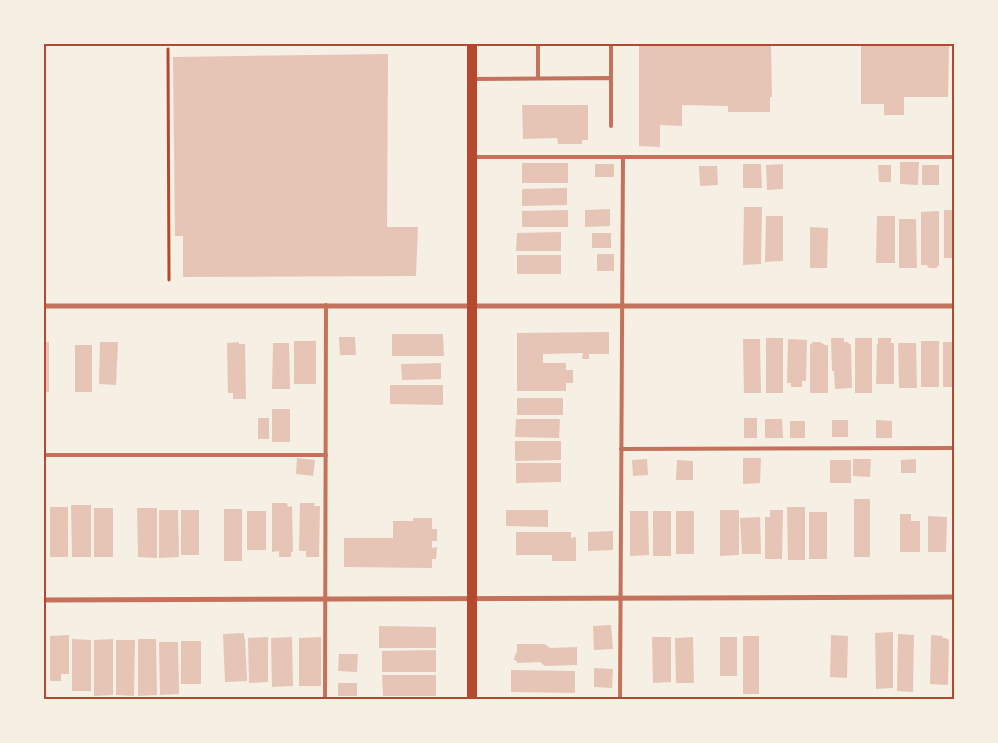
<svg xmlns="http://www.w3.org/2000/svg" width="998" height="743" font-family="Arial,sans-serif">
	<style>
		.building { fill: #e6c5b7 }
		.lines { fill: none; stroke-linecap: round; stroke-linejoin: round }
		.path { stroke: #b5482f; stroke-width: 3 }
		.service { stroke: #c5725c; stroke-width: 4 }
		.minor { stroke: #c5725c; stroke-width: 5 }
		.secondary { stroke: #b5482f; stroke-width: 10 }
		.neatline { fill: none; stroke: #b5482f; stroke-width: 2 }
	</style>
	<rect width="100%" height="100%" fill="#f6efe4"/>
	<g class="building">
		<path d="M639 45H771L772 97H770V112H728V106L682 105V126L660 125V147L639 146Z"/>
		<path d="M861 46H949L948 97H904V115H884V105L883 104H861Z"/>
		<path d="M388 54 387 227H418L416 276 183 277V236H175L173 57Z"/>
		<path d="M522 105H588V140H582V144H558L557 138 523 139Z"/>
		<path d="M900 162H919L918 185 900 184Z"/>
		<rect x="522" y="163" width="46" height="20"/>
		<rect x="595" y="164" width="19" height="13"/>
		<path d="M743 164H761L762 188H743Z"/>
		<path d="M783 164V189L767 190 766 165Z"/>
		<path d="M878 165H891V182H879Z"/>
		<rect x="922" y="165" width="17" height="20"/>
		<path d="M699 166H717L718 185 700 186Z"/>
		<path d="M567 188V205L522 206V189Z"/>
		<path d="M744 207H762L761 264 743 265Z"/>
		<path d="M610 209V226L585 227V210Z"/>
		<path d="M568 210V227H522V211Z"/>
		<rect x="944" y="210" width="10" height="48"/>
		<path d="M939 211V265L936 268H929L927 265H921V212Z"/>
		<path d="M766 216H783V261L765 262Z"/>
		<path d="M877 216H895V263H876Z"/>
		<path d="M899 219H916L917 268H899Z"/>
		<path d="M810 227 828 228 827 268H810Z"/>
		<path d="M561 232V251H516L517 233Z"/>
		<rect x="592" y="233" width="19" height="15"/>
		<rect x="597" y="254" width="17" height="17"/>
		<rect x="517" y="255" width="44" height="19"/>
		<path d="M609 332V354H589V359H582L583 353 543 354V363H566V370H573V383H566V391H517V333Z"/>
		<path d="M392 334H443L444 356H392Z"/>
		<path d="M339 337H355L356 355H340Z"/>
		<rect x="766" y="338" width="17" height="55"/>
		<path d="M831 338H844V342H847L851 345 852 388 835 389 834 371H832Z"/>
		<rect x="855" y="338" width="17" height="55"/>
		<path d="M878 338H891V343H894V384H876L877 344H878Z"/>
		<path d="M743 339H760L761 393H744Z"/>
		<path d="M788 339 807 340 806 381H802V387H791V383H787Z"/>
		<rect x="294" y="341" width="22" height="43"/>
		<rect x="921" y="341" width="18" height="46"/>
		<rect x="44" y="342" width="5" height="50"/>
		<path d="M100 342H118L116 385 99 384Z"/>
		<path d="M239 342V344H245L246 399H233V393H228L227 343Z"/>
		<path d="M813 342H820L825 345H828V393H810V345Z"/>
		<rect x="943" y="342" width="11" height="45"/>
		<path d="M273 343H289L290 389H272Z"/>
		<path d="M898 343H916L917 388H899Z"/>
		<rect x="75" y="345" width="17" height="47"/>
		<path d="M441 363V379L402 380 401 364Z"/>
		<path d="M390 385H443V405L390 404Z"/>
		<rect x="517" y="398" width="46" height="17"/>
		<rect x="272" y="409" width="18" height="33"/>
		<rect x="258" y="418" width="11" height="21"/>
		<rect x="744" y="418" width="13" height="20"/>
		<path d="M516 419H560L559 438 515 437Z"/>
		<path d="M765 419H782L783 438H765Z"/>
		<rect x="832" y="420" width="16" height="17"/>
		<path d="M876 420 892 421V438H876Z"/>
		<rect x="790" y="421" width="15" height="17"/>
		<path d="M515 441H561V460L515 461Z"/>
		<path d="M297 458 315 460 313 476 296 474Z"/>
		<path d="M743 458H761L760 483 743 484Z"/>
		<path d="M647 459 648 475 633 476 632 460Z"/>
		<path d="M853 459H871L870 477 853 476Z"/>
		<path d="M916 459V473H901V460Z"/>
		<path d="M677 460 693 461V480H676Z"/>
		<rect x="830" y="460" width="21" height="23"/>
		<path d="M516 463H561V482L516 483Z"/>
		<rect x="854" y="499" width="16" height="58"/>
		<path d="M272 503H287L288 507 292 506 293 552H291V557H279V551L272 552Z"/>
		<path d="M300 503H315L314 506H320L319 557H306V551H299Z"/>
		<path d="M71 505H91V557H72Z"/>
		<rect x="50" y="507" width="18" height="50"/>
		<path d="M787 507H805V560H788Z"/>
		<rect x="94" y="508" width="19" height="49"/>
		<path d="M137 508H157V558L138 557Z"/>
		<rect x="224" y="509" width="18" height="52"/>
		<path d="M159 510H178L179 557 159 558Z"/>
		<rect x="181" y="510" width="18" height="45"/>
		<path d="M506 510H548V527L506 526Z"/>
		<path d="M720 510H739V555L720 556Z"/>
		<path d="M770 510H783L782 559H765V517H770Z"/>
		<rect x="247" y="511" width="19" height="39"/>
		<path d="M630 511H648L649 555 630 556Z"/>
		<rect x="653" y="511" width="18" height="45"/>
		<rect x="676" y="511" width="18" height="43"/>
		<rect x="809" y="512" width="18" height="47"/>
		<path d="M900 514H911V521H920V552H900Z"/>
		<path d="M928 516 947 517 946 552H928Z"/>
		<path d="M760 517 761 554H742L740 518Z"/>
		<path d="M413 518H432V529H437V541H432V548L437 547 436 559H432V568L344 567V538H393V521H413Z"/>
		<path d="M613 531V550L588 551V532Z"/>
		<path d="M516 532H571V538L576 537V561H552V555H516Z"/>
		<path d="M611 625 613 649 594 650 593 626Z"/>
		<path d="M379 626 436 627V648H379Z"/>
		<path d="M893 632V688L876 689 875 633Z"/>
		<path d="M244 633V638H245L247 681 225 682 223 634Z"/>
		<path d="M898 634 914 635 913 692 897 691Z"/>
		<path d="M69 635V674H61V681H50V636Z"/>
		<path d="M831 635 848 636 847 678 830 677Z"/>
		<path d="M931 635 943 636 942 638H946L949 640 948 685 930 684Z"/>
		<rect x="743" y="636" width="16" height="58"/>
		<path d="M268 637V682L249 683 248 638Z"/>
		<path d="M292 637 293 686 272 687 271 638Z"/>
		<path d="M321 637V686H299V638Z"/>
		<path d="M652 637H671V682L653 683Z"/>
		<path d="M693 637 694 683H676L675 638Z"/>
		<rect x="720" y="637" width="17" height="39"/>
		<path d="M72 639 91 640V691H72Z"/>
		<path d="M113 639V695L94 696V640Z"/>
		<path d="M138 639H156L157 695 138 696Z"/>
		<path d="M116 640H135L134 696 116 695Z"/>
		<rect x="181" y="641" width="20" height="43"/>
		<path d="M159 642H178L179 694 160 695Z"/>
		<path d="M517 644H545L550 648 577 647V665L545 666 540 662 517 663V661L514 660 515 655 517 652Z"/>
		<path d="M436 650V672H382V651Z"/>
		<path d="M339 654H358L357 672 338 671Z"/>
		<path d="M594 668 613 669 612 688 594 687Z"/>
		<path d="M511 670 575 671V693L511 692Z"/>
		<path d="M382 675H436V696H383Z"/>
		<rect x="338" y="683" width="19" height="13"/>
	</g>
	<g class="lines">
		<path class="path" d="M168 49 169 280"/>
		<g class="service">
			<path d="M611 44V78"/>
			<path d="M538 78V44"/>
			<path d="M472 79 611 78V126"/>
			<path d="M472 157H954"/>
			<path d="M621 449 954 448"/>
			<path d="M44 455H326"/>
			<path d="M325 699 326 305"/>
			<path d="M620 699 623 157"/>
		</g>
		<g class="minor">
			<path d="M44 306H954"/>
			<path d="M44 600 954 597"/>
		</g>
		<path class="secondary" d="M472 699V44"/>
	</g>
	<rect width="998" height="743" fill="none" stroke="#f6efe4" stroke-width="90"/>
	<rect x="45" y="45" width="908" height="653" class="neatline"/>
</svg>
